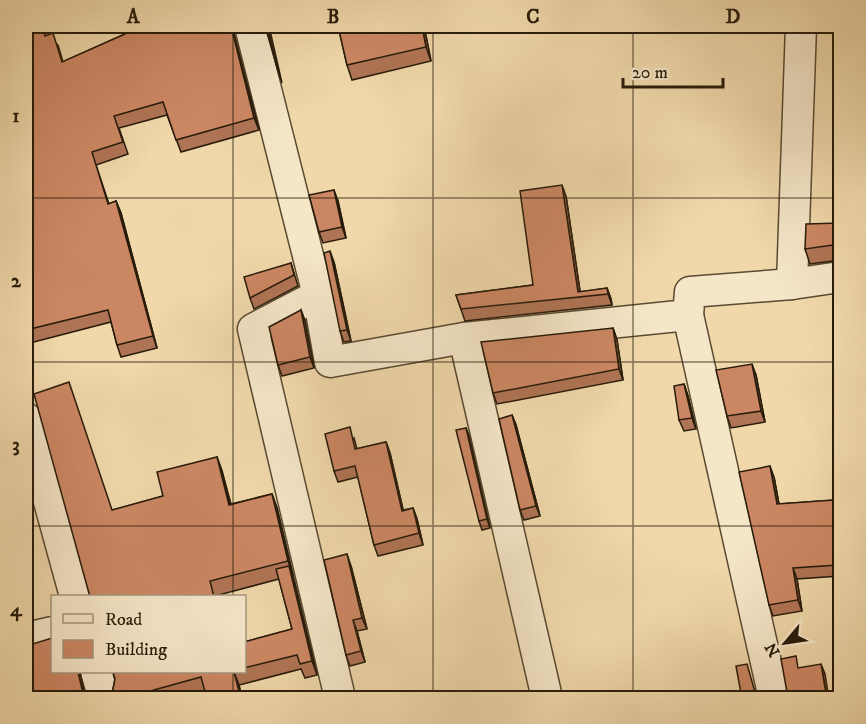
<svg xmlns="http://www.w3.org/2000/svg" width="866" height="724" font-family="'IM FELL DW Pica',serif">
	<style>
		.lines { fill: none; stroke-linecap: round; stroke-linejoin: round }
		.minor-casing { stroke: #594a32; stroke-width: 33 }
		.minor { stroke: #f5e6c8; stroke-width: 30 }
		.wall { fill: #af7455; stroke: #271b0a; stroke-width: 1.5 }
		.shaded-wall { fill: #8e5e45; stroke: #271b0a; stroke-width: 1.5 }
		.building { fill: #cb8763; stroke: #271b0a; stroke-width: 1.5 }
		.grid { fill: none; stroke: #271b0a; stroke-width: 1.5; stroke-opacity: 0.55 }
		.neatline { fill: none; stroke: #271b0a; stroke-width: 2 }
		.grid-label { font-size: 20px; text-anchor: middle; font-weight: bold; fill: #271b0a }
	</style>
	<rect width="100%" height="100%" fill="#f0d8aa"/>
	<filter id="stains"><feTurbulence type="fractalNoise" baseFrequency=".00333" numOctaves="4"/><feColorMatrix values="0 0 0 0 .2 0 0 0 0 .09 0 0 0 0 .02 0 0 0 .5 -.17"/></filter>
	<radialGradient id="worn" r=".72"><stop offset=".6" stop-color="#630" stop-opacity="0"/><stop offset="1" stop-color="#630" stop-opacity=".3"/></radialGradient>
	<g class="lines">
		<g class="minor-casing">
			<g id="minor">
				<path d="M250 26 318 295 330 362 464 338 688 315 690 292 792 284 840 277"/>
				<path d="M792 284 801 26"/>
				<path d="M318 295 253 329 340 698"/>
				<path d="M688 315 774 698"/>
				<path d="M464 338 547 698"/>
				<path d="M26 418 75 596"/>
				<path d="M26 638 52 632"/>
				<path d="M96 672 104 698"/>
			</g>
		</g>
		<use href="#minor" class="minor"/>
	</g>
	<g class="wall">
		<path d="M26 26 45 35 58 45 63 62 125 34 122 26H233V30L259 130 181 152 167 115 119 128 128 154 96 165 109 204 116 201 121 213 157 348 121 357 117 345 111 322 26 344Z"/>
		<path d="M338 26H424L431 61 352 80 347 65Z"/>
		<path d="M566 196 580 292 607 288 611 299 612 305 465 321 456 295 533 285Z"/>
		<path d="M338 201 346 238 323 243 319 232Z"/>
		<path d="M840 223V260L810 264 805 249Z"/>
		<path d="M334 262 351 341 344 342 340 331Z"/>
		<path d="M291 263 298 286 254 309 250 298Z"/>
		<path d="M301 310 305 321 314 368 282 376 278 365Z"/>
		<path d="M613 328 617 340 623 380 497 404 493 393Z"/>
		<path d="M756 375 765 422 731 428 727 416Z"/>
		<path d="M684 384 688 396 696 429 684 431 679 420Z"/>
		<path d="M512 415 516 425 540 516 524 520 520 510Z"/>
		<path d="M466 428 469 436 490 528 482 530 479 521Z"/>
		<path d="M354 438 357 449 386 442 390 453 403 510 413 508 417 519 423 545 378 556 374 545 358 477 338 482 334 471Z"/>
		<path d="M217 457 222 471 231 504 272 494 277 508 317 675 305 678 301 669 239 685 242 699H207L205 691 179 699H114L112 694 115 679 113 672H244V642L292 629 279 579 215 596 113 510 163 496Z"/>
		<path d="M774 477 779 504 834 500 838 512 840 552V576L797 579 802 611 773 616 769 605Z"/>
		<path d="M351 566 367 629 357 631 365 662 350 666 346 655Z"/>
	</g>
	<g class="shaded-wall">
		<path d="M231 26H233V30L259 130 254 118Z"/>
		<path d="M267 26H269L282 83 278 71Z"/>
		<path d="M422 26H424L431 61 426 47Z"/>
		<path d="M562 185 566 196 581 297 578 292Z"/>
		<path d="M334 190 338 201 346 238 342 227Z"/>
		<path d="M116 201 121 213 157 348 153 336Z"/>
		<path d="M330 251 334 262 351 341 347 330Z"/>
		<path d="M607 288 611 299 612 305 608 294Z"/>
		<path d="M301 310 305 321 314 368 310 357Z"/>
		<path d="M613 328 617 340 623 380 619 369Z"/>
		<path d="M752 364 756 375 765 422 761 411Z"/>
		<path d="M684 384 688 396 696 429 692 418Z"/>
		<path d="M512 415 516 425 540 516 536 506Z"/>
		<path d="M466 428 469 436 490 528 487 519Z"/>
		<path d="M386 442 390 453 406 522 402 511Z"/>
		<path d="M217 457 222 471 234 519 229 505Z"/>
		<path d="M770 466 774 477 781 515 777 504Z"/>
		<path d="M272 494 277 508 293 575 288 561Z"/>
		<path d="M834 500 838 512 840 552V571L838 565Z"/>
		<path d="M413 508 417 519 423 545 419 533Z"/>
		<path d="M347 554 351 566 367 629 362 618Z"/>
		<path d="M289 566 294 580 317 675 312 661Z"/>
		<path d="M793 568 797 579 802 611 798 600Z"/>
		<path d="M353 620 357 631 365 662 361 651Z"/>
		<path d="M821 664 825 674 829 699H827Z"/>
		<path d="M78 672H80L86 699 82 689Z"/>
		<path d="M234 672 239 685 242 699H241Z"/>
	</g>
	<g class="building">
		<path d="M26 26H41L45 36 53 33 62 62 125 34 122 26H231L254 118 176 140 163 102 114 116 123 142 92 152 108 204 116 201 153 336 117 345 108 310 26 330Z"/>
		<path d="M265 26H267L278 71Z"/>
		<path d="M338 26H422L426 47 347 65Z"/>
		<path d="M562 185 578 292 607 288 608 294 461 309 456 295 533 285 520 191Z"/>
		<path d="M334 190 342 227 319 232 309 195Z"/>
		<path d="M840 223V246L833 245 805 249 806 224Z"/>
		<path d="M330 251 347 330 340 331 324 253Z"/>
		<path d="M291 263 294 275 250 298 244 277Z"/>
		<path d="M301 310 310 357 278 365 269 327Z"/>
		<path d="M613 328 619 369 493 393 481 342Z"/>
		<path d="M752 364 761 411 727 416 716 370Z"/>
		<path d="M69 382 112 510 163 496 157 472 217 457 229 505 272 494 288 561 210 581 214 597H90L34 394Z"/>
		<path d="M684 384 692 418 679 420 674 386Z"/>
		<path d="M512 415 536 506 520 510 499 419Z"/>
		<path d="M350 427 355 449 386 442 402 511 413 508 419 533 374 545 355 466 334 471 325 434Z"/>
		<path d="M466 428 487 519 479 521 456 430Z"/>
		<path d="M770 466 777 504 834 500 838 565 793 568 798 600 769 605 739 472Z"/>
		<path d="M347 554 362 618 353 620 361 651 346 655 324 560Z"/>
		<path d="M289 566 312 661 300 664 297 655 244 668V642L292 629 276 569Z"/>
		<path d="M52 638V672H78L82 689 92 699H26V646Z"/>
		<path d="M796 656 798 668 821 664 827 699H783L787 692 781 659Z"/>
		<path d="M747 664 757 699H742L736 666Z"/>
		<path d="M113 672H234L241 699H207L201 677 121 699H118L117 693 112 694 115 679Z"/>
	</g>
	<path class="grid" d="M233 26V596M433 26V698M633 26V698M26 198H840M26 362H840M26 526H840M233 672V698"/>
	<rect width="866" height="724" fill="none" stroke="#f0d8aa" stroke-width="66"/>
	<rect x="51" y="595" width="195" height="78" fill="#f5e6c8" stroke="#a3957c" stroke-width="1.5"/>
	<rect x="63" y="614" width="30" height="9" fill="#f5e6c8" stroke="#a3957c" stroke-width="1.5"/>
	<text x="105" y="625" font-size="18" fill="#271b0a">Road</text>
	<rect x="63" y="640" width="30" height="18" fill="#cb8763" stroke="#a3957c" stroke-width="1.5"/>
	<text x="105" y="655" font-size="18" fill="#271b0a">Building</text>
	<g transform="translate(785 643) rotate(241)" stroke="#f5e6c8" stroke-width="4.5" paint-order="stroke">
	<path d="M0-4.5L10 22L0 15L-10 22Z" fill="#271b0a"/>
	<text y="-9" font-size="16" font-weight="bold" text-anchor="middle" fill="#271b0a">N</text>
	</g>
	<path d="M623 78v9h100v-9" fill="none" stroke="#271b0a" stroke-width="3"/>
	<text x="632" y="78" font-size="18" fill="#271b0a" stroke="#f5e6c8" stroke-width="4.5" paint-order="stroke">20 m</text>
	<rect x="33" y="33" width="800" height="658" class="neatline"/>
	<g class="grid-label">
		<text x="133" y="23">A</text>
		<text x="333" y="23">B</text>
		<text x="533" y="23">C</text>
		<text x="733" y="23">D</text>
		<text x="16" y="122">1</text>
		<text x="16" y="287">2</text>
		<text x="16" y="451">3</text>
		<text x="16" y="616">4</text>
	</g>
	<rect width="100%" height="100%" filter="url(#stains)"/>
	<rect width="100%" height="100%" fill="url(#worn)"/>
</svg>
